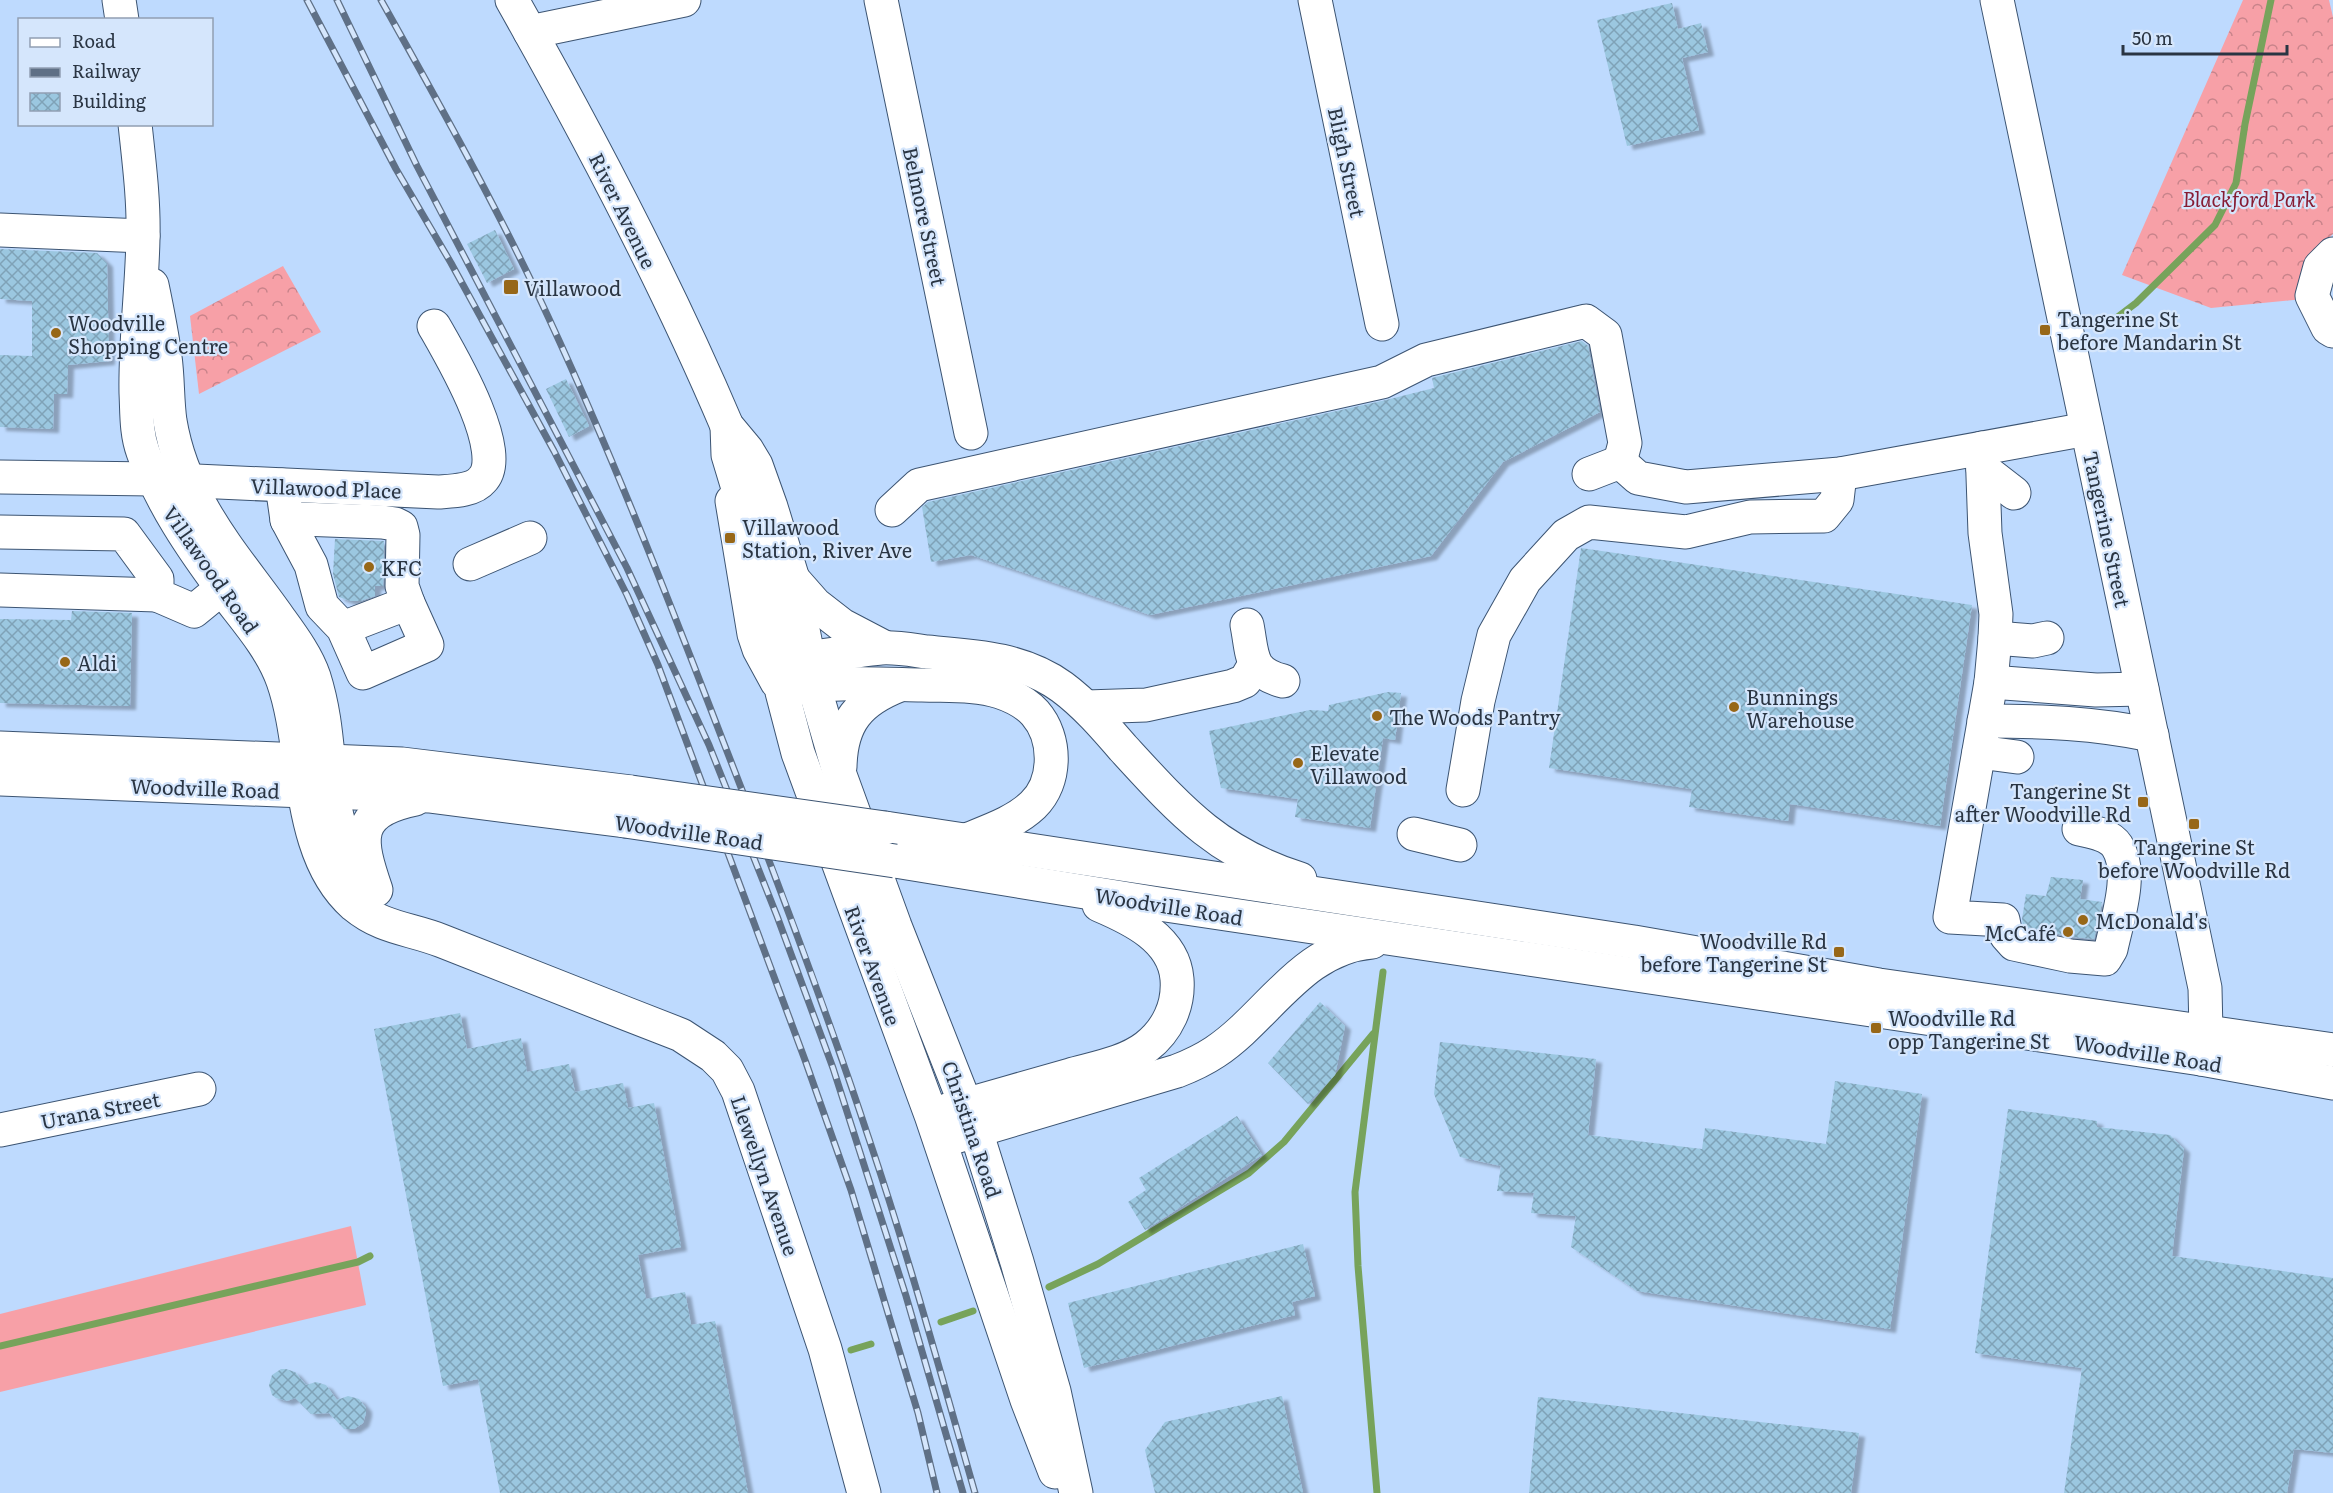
<svg xmlns="http://www.w3.org/2000/svg" width="2333" height="1493" font-family="Literata,serif">
	<style>
		.grass { fill: #f7a0a7 }
		.forest { fill: url(#forest-crowns) }
		.lines { fill: none; stroke-linecap: round; stroke-linejoin: round }
		.stream { stroke: #77a35b; stroke-width: 7 }
		.building { fill: url(#building-cross-hatch); filter: url(#shadow) }
		.minor-casing { stroke: #3c5472; stroke-width: 35 }
		.major-casing { stroke: #3c5472; stroke-width: 35 }
		.minor { stroke: #fff; stroke-width: 33 }
		.major { stroke: #fff; stroke-width: 33 }
		.rail-casing { stroke: #5f7086; stroke-width: 7 }
		.rail { stroke: #d5e6fc; stroke-width: 4.5; stroke-dasharray: 14; stroke-linecap: butt }
		.major-bridge-casing { stroke: #3c5472; stroke-width: 35; stroke-linecap: butt }
		.major-bridge { stroke: #fff; stroke-width: 33 }
		.poi-dot { fill: #976718; stroke: #d5e6fc; stroke-width: 2 }
		.labels { text-anchor: middle; dominant-baseline: central; stroke-width: 4.5; stroke-linejoin: round; paint-order: stroke }
		.street-label { font-size: 20px; fill: #2a3543; stroke: #d5e6fc }
		.park-label { font-size: 20px; font-style: italic; fill: #861c33; stroke: #d5e6fc }
		.poi-label { font-size: 20px; fill: #2a3543; stroke: #d5e6fc; text-anchor: start }
	</style>
	<defs>
		<pattern id="forest-crowns" width="20" height="18" patternUnits="userSpaceOnUse" patternTransform="scale(1.5)"><rect width="20" height="18" fill="#f7a0a7"/><path d="M2 6a3 3 0 1 1 6 0M12 15a3 3 0 1 1 6 0" fill="none" stroke="#c8838a"/></pattern>
		<pattern id="building-cross-hatch" width="8" height="8" patternUnits="userSpaceOnUse" patternTransform="scale(1.5)"><rect width="8" height="8" fill="#9bc7e0"/><path d="M0 0l8 8M0 8l8-8" fill="none" stroke="#7fa2b7"/></pattern>
		<filter id="shadow"><feDropShadow dx="6" dy="4" stdDeviation="1.5" flood-color="#0004"/></filter>
	</defs>
	<rect width="100%" height="100%" fill="#bedafe"/>
	<path class="grass" d="M351 1226 366 1305 0 1392V1314Z"/>
	<g class="forest">
		<path d="M2243 0H2329L2333 17V234L2312 254 2303 299 2211 308 2122 275Z"/>
		<path d="M283 266 321 332 199 394 190 316Z"/>
	</g>
	<g class="lines">
		<g class="stream">
			<path d="M2111 322 2136 303 2215 225 2236 183 2245 124 2271 0"/>
			<path d="M1049 1287 1098 1264 1249 1173 1284 1142 1373 1034"/>
			<path d="M941 1322 973 1311"/>
			<path d="M0 1346 358 1262 370 1256"/>
			<path d="M851 1350 871 1344"/>
			<path d="M1377 1493 1358 1266 1355 1192 1383 972"/>
		</g>
	</g>
	<g class="building">
		<path d="M1672 3 1678 29 1701 23 1708 52 1682 58 1699 130 1627 146 1597 20Z"/>
		<path d="M495 230 514 269 487 283 467 244Z"/>
		<path d="M0 249 97 253 107 263 109 361 68 365 67 394H54L53 429 0 427V355L32 356V301L0 299Z"/>
		<path d="M1582 341 1588 346 1600 412 1503 462 1431 556 1150 615 971 555 931 562 922 507 928 502 1386 400 1434 388 1432 378Z"/>
		<path d="M566 379 589 426 569 437 546 389Z"/>
		<path d="M335 539 384 541 383 586H375V596L360 601H350L339 597 333 574Z"/>
		<path d="M1581 548 1972 605 1940 826 1790 804 1788 821 1689 807 1692 789 1549 768Z"/>
		<path d="M72 611 132 613 130 706 0 703V619L71 620Z"/>
		<path d="M1388 692 1401 693 1395 740 1383 738 1370 828 1295 817 1298 799 1221 788 1209 731 1310 710 1328 711 1329 705Z"/>
		<path d="M2051 877 2083 880 2080 899 2102 902 2094 939 2073 937 2023 926 2022 919 2026 894 2046 896Z"/>
		<path d="M1320 1002 1345 1026 1335 1075 1308 1104 1268 1063Z"/>
		<path d="M460 1013 467 1049 521 1038 527 1072 569 1064 575 1092 623 1083 628 1108 654 1103 681 1247 638 1255 646 1299 685 1292 691 1325 715 1321 748 1493H500L478 1379 443 1386 374 1029Z"/>
		<path d="M1440 1042 1596 1059 1588 1135 1702 1149 1705 1128 1826 1144 1835 1081 1922 1094 1890 1329 1637 1291 1571 1247 1576 1216 1531 1213 1534 1193 1497 1191 1501 1166 1460 1157 1434 1094Z"/>
		<path d="M2008 1109 2097 1121V1127L2170 1135 2184 1149 2172 1256 2333 1278V1453L2294 1449 2287 1493H2064L2082 1368 1975 1353Z"/>
		<path d="M1237 1116 1262 1155 1145 1230 1128 1202 1146 1190 1139 1178Z"/>
		<path d="M1303 1244 1315 1296 1292 1302 1295 1315 1084 1368 1068 1303Z"/>
		<path d="M281 1369H286L295 1372 306 1385 316 1382 326 1385 337 1400 348 1396 359 1399 366 1408V1413L363 1423 354 1429H344L329 1413 311 1414 295 1398 287 1401 276 1398 272 1395 269 1385 272 1375Z"/>
		<path d="M1282 1396 1303 1493H1155L1145 1450 1165 1422Z"/>
		<path d="M1538 1397 1859 1433 1851 1493H1529Z"/>
	</g>
	<g class="lines">
		<g class="minor-casing">
			<g id="minor">
				<path d="M119 0 122 20"/>
				<path d="M881 0 971 433"/>
				<path d="M1315 0 1382 324"/>
				<path d="M1997 0 2205 988 2206 1032 2201 1059"/>
				<path d="M530 32 684 0"/>
				<path d="M135 124C139 162 144 200 143 238 142 290 135 341 136 393 137 413 136 433 143 452 161 503 192 548 224 591 245 619 271 647 283 681 307 749 295 853 354 905 383 929 409 928 442 941 521 972 601 1004 681 1035L713 1056 727 1070 738 1091 825 1349 864 1493"/>
				<path d="M0 230 143 236"/>
				<path d="M2333 254 2320 267 2312 296 2328 328 2333 331"/>
				<path d="M152 285C157 309 162 333 165 357 168 378 167 400 170 421 175 451 186 480 201 506 223 546 253 581 279 618 292 636 307 656 314 677 339 756 315 817 374 888"/>
				<path d="M1982 448 1985 533 1996 614 1995 638 1991 682 1950 917 2003 920 2006 935 2014 944 2070 956 2105 959 2111 949C2117 920 2134 872 2117 846 2109 834 2092 832 2079 829"/>
				<path d="M1983 469 2014 493"/>
				<path d="M1589 474 1620 462 1638 478 1686 487 1840 474 2087 429"/>
				<path d="M0 477 153 479 438 492C451 491 473 491 482 480 509 453 450 354 434 326"/>
				<path d="M282 485 287 520 311 565 322 606 343 628 408 603 427 645 363 673 343 628"/>
				<path d="M732 501 754 634 759 649 777 682"/>
				<path d="M892 510 919 485 1382 382 1426 360 1586 321 1605 335 1625 443 1620 462"/>
				<path d="M287 520 301 519 382 522 395 524 401 527 403 535 402 586 408 603"/>
				<path d="M0 532 124 534 157 579V595L194 611 238 575"/>
				<path d="M470 564 530 538"/>
				<path d="M0 590 157 595"/>
				<path d="M1247 625C1253 656 1249 672 1283 681"/>
				<path d="M1995 638 2033 641 2047 638"/>
				<path d="M1991 682 2096 690 2142 689"/>
				<path d="M1087 707 1146 705 1233 686 1245 681 1255 664"/>
				<path d="M1984 721C2042 721 2094 723 2152 735"/>
				<path d="M1979 752 2017 757"/>
				<path d="M1463 790 1478 701 1494 635 1525 580 1566 535 1589 522 1686 532 1750 517 1824 516 1837 500 1840 474"/>
				<path d="M1414 834 1460 845"/>
				<path d="M0 1130 199 1089"/>
			</g>
		</g>
		<g class="major-casing">
			<g id="major">
				<path d="M512 0C590 138 665 280 727 426L747 450 756 465 771 507 793 579 814 686 840 775 895 926 976 1131 1017 1262 1054 1391 1076 1493"/>
				<path d="M727 426 728 455 759 558 782 692 798 753 931 1115 1027 1400 1055 1472"/>
				<path d="M793 579 815 604 842 625 884 647"/>
				<path d="M786 661C818 657 850 651 881 648 896 647 912 650 927 652 974 656 1022 658 1062 687 1085 704 1104 726 1123 748 1180 810 1217 853 1300 879"/>
				<path d="M794 689C837 681 879 684 922 685 948 686 976 684 1000 692 1012 696 1026 703 1035 713 1057 738 1057 782 1033 805 1014 823 988 831 964 841"/>
				<path d="M0 748 402 764 631 792"/>
				<path d="M840 767C841 722 859 701 900 685"/>
				<path d="M0 779 429 796 625 821"/>
				<path d="M885 828 1634 942 1879 985 2333 1050"/>
				<path d="M895 861 1159 904 2201 1059 2333 1083"/>
				<path d="M376 890C359 840 352 812 415 799"/>
				<path d="M947 1110C988 1098 1029 1087 1070 1075 1095 1068 1125 1063 1146 1047 1168 1030 1179 1005 1177 979 1174 939 1132 919 1099 905"/>
				<path d="M955 1137 1177 1071C1190 1066 1203 1060 1215 1052 1269 1016 1301 948 1372 942"/>
			</g>
		</g>
		<use href="#minor" class="minor"/>
		<use href="#major" class="major"/>
		<g class="rail-casing">
			<g id="rail">
				<path d="M307 0 396 169 451 263 554 451 627 595 658 665 805 1060 851 1190 918 1413 937 1493"/>
				<path d="M337 0 417 166 627 568 709 745 777 916 833 1068 906 1296 963 1493"/>
				<path d="M381 0C435 96 489 193 537 293 606 439 665 590 723 741 774 872 824 1003 868 1136 908 1254 941 1374 975 1493"/>
			</g>
		</g>
		<use href="#rail" class="rail"/>
		<g class="major-bridge-casing">
			<g id="major-bridge">
				<path d="M631 792 885 828"/>
				<path d="M625 821 895 861"/>
			</g>
		</g>
		<use href="#major-bridge" class="major-bridge"/>
	</g>
	<g class="poi-dot">
		<rect x="503" y="279" width="16" height="16" rx="3"/>
		<rect x="2039" y="324" width="12" height="12" rx="3"/>
		<circle cx="56" cy="333" r="6"/>
		<rect x="724" y="532" width="12" height="12" rx="3"/>
		<circle cx="369" cy="567" r="6"/>
		<circle cx="65" cy="662" r="6"/>
		<circle cx="1734" cy="707" r="6"/>
		<circle cx="1377" cy="716" r="6"/>
		<circle cx="1298" cy="763" r="6"/>
		<rect x="2137" y="796" width="12" height="12" rx="3"/>
		<rect x="2188" y="818" width="12" height="12" rx="3"/>
		<circle cx="2083" cy="920" r="6"/>
		<circle cx="2068" cy="932" r="6"/>
		<rect x="1833" y="946" width="12" height="12" rx="3"/>
		<rect x="1870" y="1022" width="12" height="12" rx="3"/>
	</g>
	<g class="labels">
		<g class="street-label">
			<text transform="translate(1348 162) rotate(78)">Bligh Street</text>
			<text transform="translate(624 210) rotate(64)">River Avenue</text>
			<text transform="translate(926 216) rotate(78)">Belmore Street</text>
			<text transform="translate(326 487) rotate(2)">Villawood Place</text>
			<text transform="translate(2108 529) rotate(78)">Tangerine Street</text>
			<text transform="translate(212 569) rotate(55)">Villawood Road</text>
			<text transform="translate(205 787) rotate(2)">Woodville Road</text>
			<text transform="translate(689 831) rotate(8)">Woodville Road</text>
			<text transform="translate(1169 905) rotate(9)">Woodville Road</text>
			<text transform="translate(874 965) rotate(70)">River Avenue</text>
			<text transform="translate(2148 1052) rotate(9)">Woodville Road</text>
			<text transform="translate(100 1109) rotate(-11)">Urana Street</text>
			<text transform="translate(973 1129) rotate(71)">Christina Road</text>
			<text transform="translate(766 1175) rotate(71)">Llewellyn Avenue</text>
		</g>
		<g class="park-label">
			<text x="2249" y="198">Blackford Park</text>
		</g>
		<g class="poi-label">
			<text x="524" y="287">Villawood</text>
			<text x="2057" y="318">Tangerine St<tspan x="2057" dy="23">before Mandarin St</tspan></text>
			<text x="68" y="322">Woodville<tspan x="68" dy="23">Shopping Centre</tspan></text>
			<text x="742" y="526">Villawood<tspan x="742" dy="23">Station, River Ave</tspan></text>
			<text x="381" y="567">KFC</text>
			<text x="77" y="662">Aldi</text>
			<text x="1746" y="696">Bunnings<tspan x="1746" dy="23">Warehouse</tspan></text>
			<text x="1389" y="716">The Woods Pantry</text>
			<text x="1310" y="752">Elevate<tspan x="1310" dy="23">Villawood</tspan></text>
			<text x="2131" y="790" text-anchor="end">Tangerine St<tspan x="2131" dy="23">after Woodville Rd</tspan></text>
			<text x="2194" y="846" text-anchor="middle">Tangerine St<tspan x="2194" dy="23">before Woodville Rd</tspan></text>
			<text x="2095" y="920">McDonald's</text>
			<text x="2056" y="932" text-anchor="end">McCafé</text>
			<text x="1827" y="940" text-anchor="end">Woodville Rd<tspan x="1827" dy="23">before Tangerine St</tspan></text>
			<text x="1888" y="1017">Woodville Rd<tspan x="1888" dy="23">opp Tangerine St</tspan></text>
		</g>
	</g>
	<rect x="18" y="18" width="195" height="108" fill="#d5e6fc" stroke="#919fb2" stroke-width="1.5"/>
	<rect x="30" y="38" width="30" height="9" fill="#ffffff" stroke="#919fb2" stroke-width="1.5"/>
	<text x="72" y="48" font-size="18" fill="#2a3543">Road</text>
	<rect x="30" y="68" width="30" height="9" fill="#5f7086" stroke="#919fb2" stroke-width="1.5"/>
	<text x="72" y="78" font-size="18" fill="#2a3543">Railway</text>
	<rect x="30" y="93" width="30" height="18" fill="url(#building-cross-hatch)" stroke="#919fb2" stroke-width="1.5"/>
	<text x="72" y="108" font-size="18" fill="#2a3543">Building</text>
	<path d="M2123 45v9h164v-9" fill="none" stroke="#2a3543" stroke-width="3"/>
	<text x="2132" y="45" font-size="18" fill="#2a3543" stroke="#d5e6fc" stroke-width="4.5" paint-order="stroke">50 m</text>
</svg>
